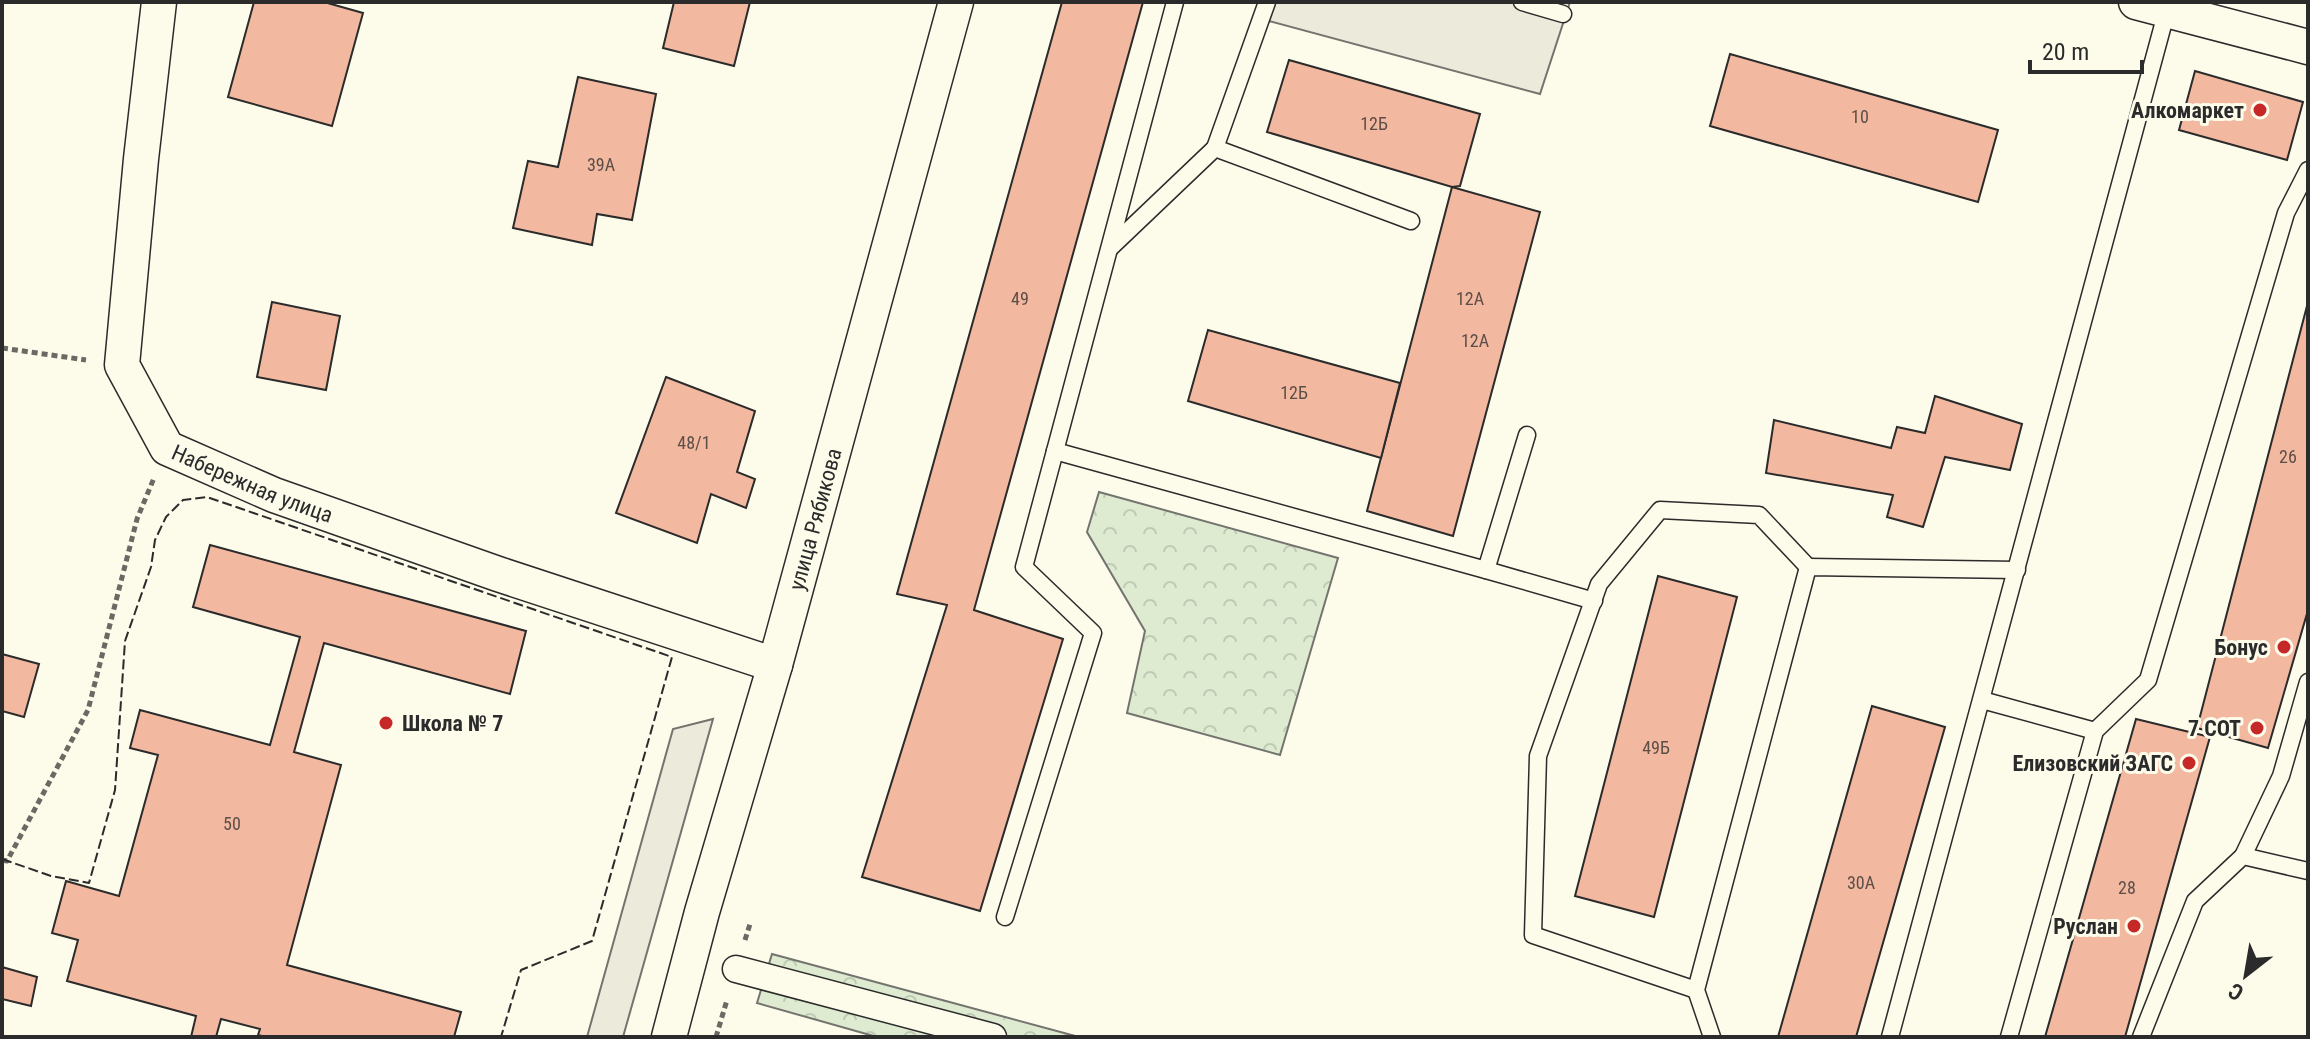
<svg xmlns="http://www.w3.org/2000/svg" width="2310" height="1039" font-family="'Roboto Condensed',sans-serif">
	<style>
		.park { fill: url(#park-crowns); stroke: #74746e; stroke-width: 2 }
		.parking { fill: #eceadb; stroke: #74746e; stroke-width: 2 }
		.building { fill: #f2b8a0; stroke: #2b2b2b; stroke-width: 2 }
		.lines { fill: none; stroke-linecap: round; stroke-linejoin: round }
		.service-casing { stroke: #2b2b2b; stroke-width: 19 }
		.pedestrian-casing { stroke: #2b2b2b; stroke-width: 29 }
		.minor-casing { stroke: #2b2b2b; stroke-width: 37 }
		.path { stroke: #6a6964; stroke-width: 5; stroke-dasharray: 6 4; stroke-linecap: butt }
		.service { stroke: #fdfbea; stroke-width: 16 }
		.pedestrian { stroke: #fdfbea; stroke-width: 26 }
		.minor { stroke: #fdfbea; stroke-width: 34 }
		.fence { stroke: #2b2b2b; stroke-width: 2; stroke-dasharray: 10 4; stroke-linecap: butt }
		.poi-dot { fill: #c62828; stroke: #fdfbea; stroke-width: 3 }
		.labels { text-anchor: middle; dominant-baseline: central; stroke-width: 6; stroke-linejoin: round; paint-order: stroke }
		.number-label { font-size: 18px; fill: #5d4e48 }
		.poi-label { font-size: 22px; font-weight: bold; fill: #2b2b2b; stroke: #fdfbea; text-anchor: end }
		.street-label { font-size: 22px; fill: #2b2b2b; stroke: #fdfbea }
	</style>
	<defs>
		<pattern id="park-crowns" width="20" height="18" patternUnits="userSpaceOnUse" patternTransform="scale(2)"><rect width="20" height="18" fill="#deebd1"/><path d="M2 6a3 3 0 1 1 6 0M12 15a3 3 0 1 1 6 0" fill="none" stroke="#bfcab4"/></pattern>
	</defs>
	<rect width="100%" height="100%" fill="#fdfbea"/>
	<g class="park">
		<path d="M1099 492 1338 558 1280 755 1127 713 1145 631 1087 532Z"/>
		<path d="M772 954 1079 1037H877L757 1003Z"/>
	</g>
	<g class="parking">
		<path d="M1259 2H1570L1540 94 1254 17Z"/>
		<path d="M713 719 623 1037H587L673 729Z"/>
	</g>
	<g class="building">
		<path d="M254 2H324L363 13 332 126 228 97Z"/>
		<path d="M674 2H750L734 66 663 48Z"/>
		<path d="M1062 2H1143L974 610 1063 639 980 911 862 877 947 605 897 594Z"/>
		<path d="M1730 54 1998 130 1978 202 1710 126Z"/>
		<path d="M1289 60 1480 114 1460 186 1452 187 1267 132Z"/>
		<path d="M2195 71 2303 102 2287 160 2179 130Z"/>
		<path d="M578 77 656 94 632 220 597 214 592 245 513 228 528 161 558 167Z"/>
		<path d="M1452 187 1540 212 1453 536 1367 511Z"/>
		<path d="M272 302 340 316 326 390 257 377Z"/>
		<path d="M2308 302V610L2268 748 2197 728Z"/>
		<path d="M1208 330 1400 383 1381 458 1188 401Z"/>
		<path d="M666 377 755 411 737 472 755 479 746 508 711 494 697 543 616 513Z"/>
		<path d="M1935 396 2022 424 2010 470 1945 457 1923 527 1887 517 1893 495 1766 473 1774 420 1891 448 1897 427 1925 433Z"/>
		<path d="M210 545 526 631 510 694 324 643 294 752 341 765 287 965 461 1012 454 1037H266L258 1035 260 1029 221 1019 216 1037H191L196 1016 67 981 78 940 52 933 66 881 119 896 158 755 130 748 140 710 270 745 300 637 193 607Z"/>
		<path d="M1658 576 1737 597 1654 917 1575 896Z"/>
		<path d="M2 654 39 664 24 717 2 711Z"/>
		<path d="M1872 706 1945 727 1856 1037H1778Z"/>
		<path d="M2136 719 2210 737 2125 1037H2045Z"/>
		<path d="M2 967 37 977 31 1006 2 999Z"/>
	</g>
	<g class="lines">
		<g class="service-casing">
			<g id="service">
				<path d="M1267 2 1215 148 1411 221"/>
				<path d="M1522 2 1563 14"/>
				<path d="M1110 248 1215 148"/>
				<path d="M1055 451 1486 570 1527 435"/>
				<path d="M1486 570 1594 601"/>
				<path d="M1982 700 2095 731"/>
				<path d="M2243 856 2281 776 2308 682"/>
				<path d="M1005 917 1093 633 1024 567 1175 2"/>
				<path d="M1696 990 1533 935 1538 756 1599 584 1660 510 1759 515 1808 567"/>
				<path d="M1712 1037 1696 990 1808 567 2017 570"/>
				<path d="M1890 1037 2167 10"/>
				<path d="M2009 1037 2095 731 2148 680 2286 213 2308 170"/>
				<path d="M2141 1037 2195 901 2243 856 2308 871"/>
			</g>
		</g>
		<g class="pedestrian-casing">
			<path id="pedestrian" d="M736 969 993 1037"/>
		</g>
		<g class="minor-casing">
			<g id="minor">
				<path id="s1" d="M159 2 141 159 122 365 167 448 274 495 498 574 775 665"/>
				<path d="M2136 2 2308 47"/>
				<path id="s2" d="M669 1037 702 912 775 665 956 2"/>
			</g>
		</g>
		<g class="path">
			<path d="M2 348 86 360"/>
			<path d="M2 860 7 861 88 710 137 519 154 478"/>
			<path d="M745 940 750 924"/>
			<path d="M716 1037 727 1000"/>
		</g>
		<use href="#service" class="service"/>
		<use href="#pedestrian" class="pedestrian"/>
		<use href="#minor" class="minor"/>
		<path class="fence" d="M2 859 51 876 89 883 115 790 125 641 151 567 155 540 166 517 183 500 207 497 672 657 592 941 521 970 501 1037"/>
	</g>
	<g class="poi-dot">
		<circle cx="2260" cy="110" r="8"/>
		<circle cx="2284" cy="647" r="8"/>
		<circle cx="386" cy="723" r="8"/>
		<circle cx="2257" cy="728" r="8"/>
		<circle cx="2189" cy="763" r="8"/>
		<circle cx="2134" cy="926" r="8"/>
	</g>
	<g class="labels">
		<g class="number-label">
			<text x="1860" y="116">10</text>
			<text x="1374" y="123">12Б</text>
			<text x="601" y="164">39А</text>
			<text x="1020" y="298">49</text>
			<text x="1470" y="298">12А</text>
			<text x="1475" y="340">12А</text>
			<text x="1294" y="392">12Б</text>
			<text x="694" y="442">48/1</text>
			<text x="2288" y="456">26</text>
			<text x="1656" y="747">49Б</text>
			<text x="232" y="823">50</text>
			<text x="1861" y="882">30А</text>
			<text x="2127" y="887">28</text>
		</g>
		<g class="poi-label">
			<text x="2244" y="110">Алкомаркет</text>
			<text x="2268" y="647">Бонус</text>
			<text x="402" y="723" text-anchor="start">Школа № 7</text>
			<text x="2241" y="728">7 СОТ</text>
			<text x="2173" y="763">Елизовский ЗАГС</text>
			<text x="2118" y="926">Руслан</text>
		</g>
		<g class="street-label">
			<text stroke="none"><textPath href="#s1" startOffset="552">Набережная улица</textPath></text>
			<text stroke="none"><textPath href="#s2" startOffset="538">улица Рябикова</textPath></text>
		</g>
	</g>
	<rect width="2310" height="1039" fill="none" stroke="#2b2b2b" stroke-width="8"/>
	<g transform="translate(2246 975) rotate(211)" stroke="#fdfbea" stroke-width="6" paint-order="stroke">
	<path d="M0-6L14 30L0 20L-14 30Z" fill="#2b2b2b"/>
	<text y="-12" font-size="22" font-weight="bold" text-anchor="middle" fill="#2b2b2b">С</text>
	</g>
	<path d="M2030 60v12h112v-12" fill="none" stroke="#2b2b2b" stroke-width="4"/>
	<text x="2042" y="60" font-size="24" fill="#2b2b2b" stroke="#fdfbea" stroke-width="6" paint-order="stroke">20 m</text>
</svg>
